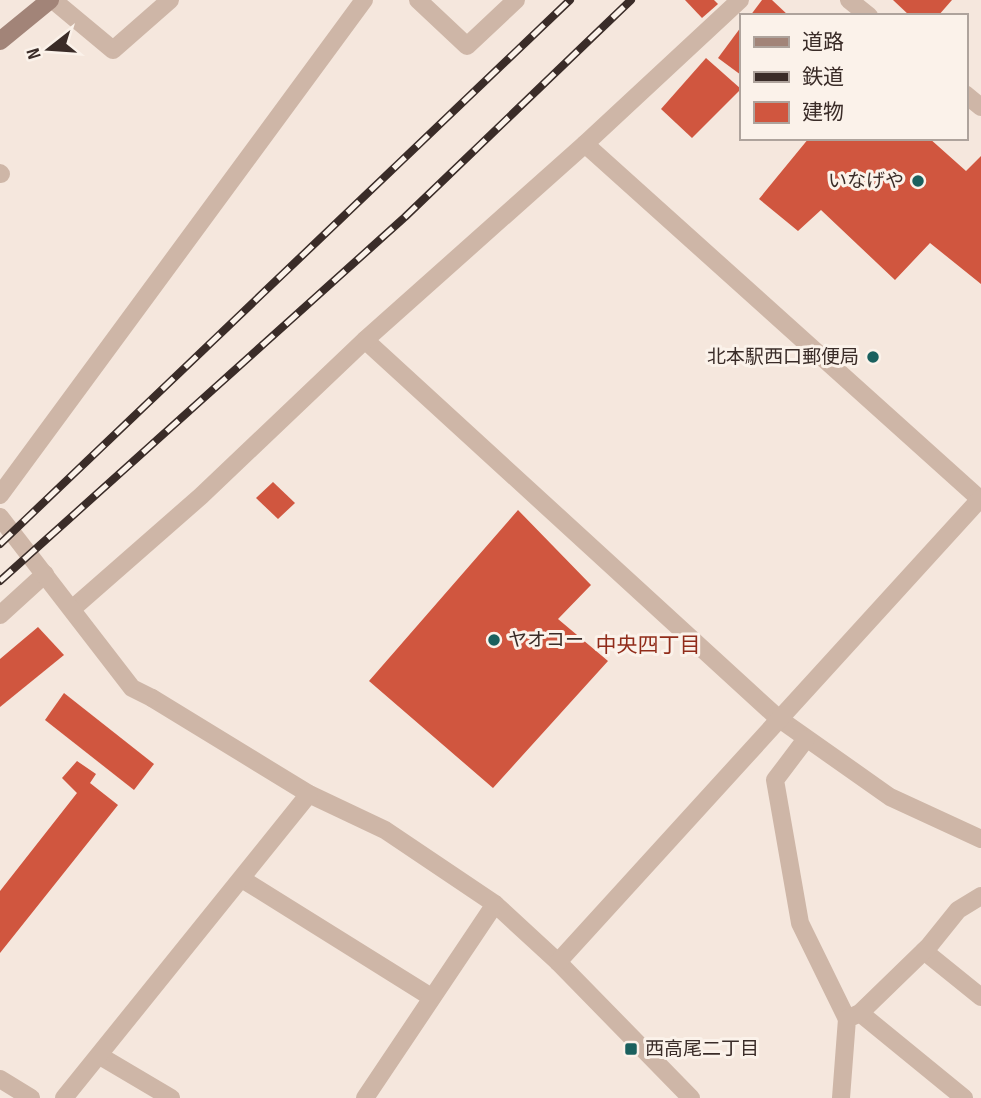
<svg xmlns="http://www.w3.org/2000/svg" width="981" height="1098" font-family="'Sofia Sans Condensed','Noto Sans JP',sans-serif">
	<style>
		.building { fill: #d0563f }
		.lines { fill: none; stroke-linecap: round; stroke-linejoin: round }
		.minor { stroke: #ceb6a7; stroke-width: 18 }
		.tertiary { stroke: #ceb6a7; stroke-width: 18 }
		.secondary { stroke: #a28478; stroke-width: 18 }
		.rail-casing { stroke: #3a2c28; stroke-width: 8 }
		.rail { stroke: #fbf2ea; stroke-width: 5; stroke-dasharray: 16; stroke-linecap: butt }
		.poi-dot { fill: #1a605e; stroke: #fbf2ea; stroke-width: 2.5 }
		.labels { text-anchor: middle; dominant-baseline: central; stroke-width: 6; stroke-linejoin: round; paint-order: stroke }
		.poi-label { font-size: 19px; fill: #3a2c28; stroke: #fbf2ea; text-anchor: end }
		.neighbourhood-label { font-size: 21px; fill: #912c1a; stroke: #fbf2ea }
	</style>
	<rect width="100%" height="100%" fill="#f5e7dd"/>
	<g class="building">
		<path d="M685 0H714L718 4 702 18Z"/>
		<path d="M762 0H772L789 16H750Z"/>
		<path d="M893 0H952L938 16H910Z"/>
		<path d="M741 27V75L718 58Z"/>
		<path d="M706 58 741 89 692 138 661 109Z"/>
		<path d="M809 138H929L966 171 981 156V284L930 243 895 280 821 210 798 231 759 199Z"/>
		<path d="M273 482 295 503 278 519 256 498Z"/>
		<path d="M518 510 591 585 558 619 608 661 493 788 369 681Z"/>
		<path d="M38 627 64 655 0 707V659Z"/>
		<path d="M64 693 154 764 134 790 45 720Z"/>
		<path d="M77 761 96 774 90 783 118 805 0 953V891L77 793 62 778Z"/>
	</g>
	<g class="lines">
		<g class="minor">
			<path d="M53 0 113 50 170 0"/>
			<path d="M418 0 467 46 516 0"/>
			<path d="M849 0 869 16"/>
			<path d="M965 94 981 107"/>
			<path d="M585 144 981 500"/>
			<path d="M0 173 1 174"/>
			<path d="M365 340 778 718 890 797 981 839"/>
			<path d="M0 495 364 0"/>
			<path d="M72 609 201 496 365 340 585 144 740 0"/>
			<path d="M0 615 45 574"/>
			<path d="M152 698 309 794 385 830 495 904 558 962 691 1098"/>
			<path d="M806 739 775 780 800 923 847 1019"/>
			<path d="M242 879 431 997"/>
			<path d="M924 951 981 997"/>
			<path d="M558 962 981 498"/>
			<path d="M860 1013 964 1098"/>
			<path d="M100 1056 171 1098"/>
			<path d="M0 1079 31 1098"/>
			<path d="M64 1098 309 794"/>
			<path d="M365 1098 495 904"/>
			<path d="M841 1098 847 1019 860 1013 929 946 958 910 981 896"/>
		</g>
		<path class="tertiary" d="M0 517 132 688 152 698"/>
		<path class="secondary" d="M0 41 50 0"/>
		<g class="rail-casing">
			<g id="rail">
				<path d="M0 544 570 0"/>
				<path d="M0 581 405 217 631 0"/>
			</g>
		</g>
		<use href="#rail" class="rail"/>
	</g>
	<g class="poi-dot">
		<circle cx="918" cy="181" r="7"/>
		<circle cx="873" cy="357" r="7"/>
		<circle cx="494" cy="640" r="7"/>
		<rect x="624" y="1042" width="14" height="14" rx="3.5"/>
	</g>
	<g class="labels">
		<g class="poi-label">
			<text x="904" y="181">いなげや</text>
			<text x="859" y="357">北本駅西口郵便局</text>
			<text x="508" y="640" text-anchor="start">ヤオコー</text>
			<text x="645" y="1049" text-anchor="start">西高尾二丁目</text>
		</g>
		<g class="neighbourhood-label">
			<text x="648" y="645">中央四丁目</text>
		</g>
	</g>
	<rect x="740" y="14" width="228" height="126" fill="#fbf2ea" stroke="#aea39c" stroke-width="2"/>
	<rect x="754" y="37" width="35" height="10" fill="#a28478" stroke="#aea39c" stroke-width="2"/>
	<text x="802" y="49" font-size="21" fill="#3a2c28">道路</text>
	<rect x="754" y="72" width="35" height="10" fill="#3a2c28" stroke="#aea39c" stroke-width="2"/>
	<text x="802" y="84" font-size="21" fill="#3a2c28">鉄道</text>
	<rect x="754" y="102" width="35" height="21" fill="#d0563f" stroke="#aea39c" stroke-width="2"/>
	<text x="802" y="119" font-size="21" fill="#3a2c28">建物</text>
	<g transform="translate(49 49) rotate(253)" stroke="#fbf2ea" stroke-width="5" paint-order="stroke">
	<path d="M0-5L12 26L0 18L-12 26Z" fill="#3a2c28"/>
	<text y="-10" font-size="19" font-weight="bold" text-anchor="middle" fill="#3a2c28">N</text>
	</g>
</svg>
